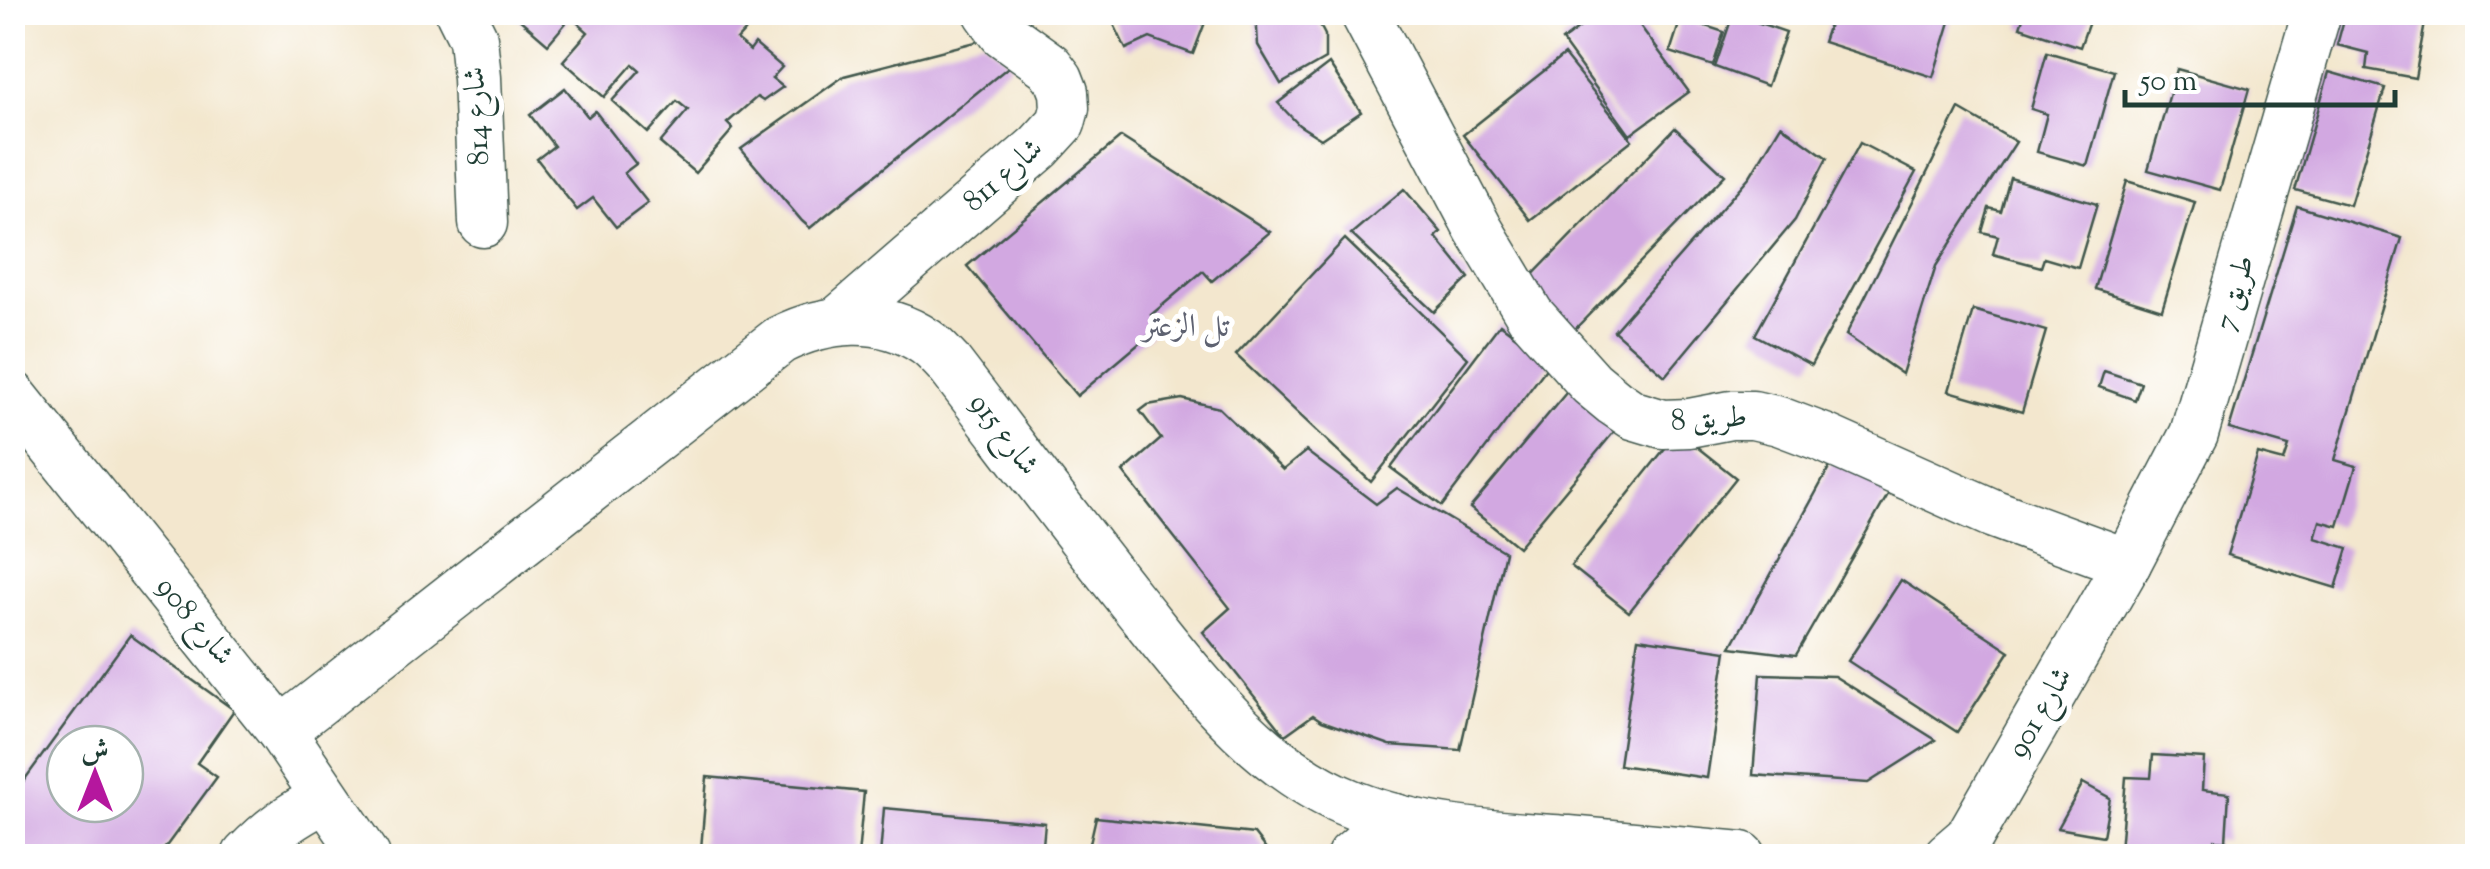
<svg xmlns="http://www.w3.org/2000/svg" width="2490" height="869" font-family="'Sorts Mill Goudy',Amiri,serif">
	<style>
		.building { fill: #d2a8e1; fill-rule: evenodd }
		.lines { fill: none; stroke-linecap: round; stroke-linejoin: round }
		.minor-casing { stroke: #3f564b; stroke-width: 51 }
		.minor { stroke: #fff; stroke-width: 48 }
		.labels { text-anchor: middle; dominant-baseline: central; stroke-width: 10; stroke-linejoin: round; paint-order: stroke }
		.street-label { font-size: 30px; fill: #1f3d34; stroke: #fff }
		.neighbourhood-label { font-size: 32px; fill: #5e6271; stroke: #fff }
	</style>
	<rect width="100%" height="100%" fill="#fff"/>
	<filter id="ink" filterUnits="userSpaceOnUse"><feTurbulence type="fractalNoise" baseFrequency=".01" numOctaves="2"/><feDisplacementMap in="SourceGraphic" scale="20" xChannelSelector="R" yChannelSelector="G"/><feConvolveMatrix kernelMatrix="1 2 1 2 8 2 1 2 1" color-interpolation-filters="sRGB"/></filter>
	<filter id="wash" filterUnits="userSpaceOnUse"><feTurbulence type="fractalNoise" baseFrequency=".0048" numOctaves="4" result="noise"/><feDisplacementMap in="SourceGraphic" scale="40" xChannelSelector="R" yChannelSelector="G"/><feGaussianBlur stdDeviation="2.25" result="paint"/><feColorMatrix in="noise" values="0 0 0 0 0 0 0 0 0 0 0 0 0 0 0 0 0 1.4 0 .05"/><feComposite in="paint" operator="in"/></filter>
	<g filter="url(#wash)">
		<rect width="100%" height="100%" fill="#f3e7ce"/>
		<g id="blocks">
			<g class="building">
				<path d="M522 12H706L716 21 725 12 746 30 737 40 750 51 755 44 782 67 772 78 783 87 763 101 757 97 727 123 733 129 695 173 660 143 688 110 677 101 648 133 612 101 640 70 633 64 604 97 563 61 588 32 571 17 548 44 518 18Z"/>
				<path d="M1108 12H1209L1193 54 1150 38 1126 49Z"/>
				<path d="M1256 12H1313L1325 35V59L1281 84 1258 45Z"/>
				<path d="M1600 12H1630L1689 92 1630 135 1562 41Z"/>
				<path d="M1833 12H1953L1933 77 1823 42Z"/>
				<path d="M2025 12H2075L2090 19 2080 47 2020 27Z"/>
				<path d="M2346 12H2427L2415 78 2366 69 2368 53 2337 45Z"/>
				<path d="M1733 14 1786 32 1767 86 1715 67Z"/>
				<path d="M1681 18 1724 32 1713 66 1670 52Z"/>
				<path d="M983 40 1012 64 810 228 802 221 741 149 844 76Z"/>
				<path d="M2047 52 2114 71 2087 166 2037 152 2047 114 2031 109Z"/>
				<path d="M1564 55 1632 140 1530 220 1463 135Z"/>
				<path d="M1329 64 1361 112 1321 139 1299 125 1278 103Z"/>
				<path d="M2177 69 2249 89 2220 190 2148 170Z"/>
				<path d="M2329 72 2385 88 2350 205 2295 190Z"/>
				<path d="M565 88 588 117 595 111 636 164 624 173 648 203 616 227 593 198 577 210 537 159 554 146 530 115Z"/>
				<path d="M1959 109 2016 142 1936 266 1902 374 1846 335Z"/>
				<path d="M1781 125 1827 158 1795 220 1665 376 1614 331 1750 176Z"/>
				<path d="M1675 128 1725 175 1574 330 1524 284Z"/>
				<path d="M1121 137 1270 232 1212 281 1203 271 1151 315 1160 326 1077 396 967 266Z"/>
				<path d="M1860 143 1916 172 1811 365 1755 335Z"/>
				<path d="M2010 178 2097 204 2078 268 2044 258 2041 267 1993 254 1998 236 1982 232 1989 208 2001 211Z"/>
				<path d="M2127 181 2195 202 2162 310 2095 289Z"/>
				<path d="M1404 189 1441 232 1436 237 1469 278 1434 312 1351 234Z"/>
				<path d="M2297 206 2402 238 2335 460 2356 466 2338 526 2320 521 2315 538 2348 548 2336 588 2227 555 2258 454 2284 461 2289 446 2229 429Z"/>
				<path d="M1345 239 1468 358 1371 482 1236 355Z"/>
				<path d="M1973 310 2046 331 2022 412 1949 391Z"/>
				<path d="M1500 324 1551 362 1442 506 1391 468Z"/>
				<path d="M2104 371 2141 383 2135 400 2099 387Z"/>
				<path d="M1576 381 1623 421 1518 547 1470 508Z"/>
				<path d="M1182 399 1219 408 1283 470 1306 451 1376 504 1397 488 1505 552 1460 750 1390 745 1322 721 1313 715 1285 735 1203 632 1230 608 1123 472 1161 439 1140 411 1148 405Z"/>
				<path d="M1678 432 1736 478 1629 612 1571 566Z"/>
				<path d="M1837 454 1894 484 1796 655 1731 647Z"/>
				<path d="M1901 580 2010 651 1957 732 1848 661Z"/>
				<path d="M130 635 234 710 197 763 217 777 159 856H12V797ZM65 744H125V804H65Z"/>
				<path d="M1638 638 1726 651 1707 778 1619 765Z"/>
				<path d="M1761 674 1834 676 1936 740 1868 783 1753 775Z"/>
				<path d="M2153 755 2204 758 2202 790 2229 793 2226 841 2215 840 2214 856 2120 851 2126 777 2151 778Z"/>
				<path d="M707 777 864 792 858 856H741V852L701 849Z"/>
				<path d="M2083 783 2110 798 2103 836 2058 828Z"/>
				<path d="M884 808 1045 823 1042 856H880Z"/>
				<path d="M1096 817 1254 834 1271 856H1087Z"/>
			</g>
		</g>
	</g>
	<g filter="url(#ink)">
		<use href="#blocks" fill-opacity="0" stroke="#3f564b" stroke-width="2.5"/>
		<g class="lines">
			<g class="minor-casing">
				<g id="minor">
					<path d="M460 12 473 38 477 78 483 223"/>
					<path d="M1364 12 1479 230 1530 315 1591 383 1614 402 1633 415 1663 424 1689 423 1731 415H1753L1779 421 1824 438 1994 514 2127 563"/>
					<path d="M838 321 1039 147 1061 123 1065 108 1064 92 1059 79 1049 66 1003 33 988 12"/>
					<path d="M12 395 281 731 366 856"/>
					<path d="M281 731 780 340C826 317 881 311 926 342 935 348 942 357 949 364 1009 442 1068 521 1129 598 1192 676 1257 768 1354 805 1423 832 1496 835 1569 840 1627 845 1685 851 1742 856"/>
					<path d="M246 856C273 828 291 816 325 798"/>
					<path d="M1351 856 1395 818"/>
					<path d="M1948 856 1969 838 2127 563 2194 434 2317 12"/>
				</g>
			</g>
			<use href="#minor" class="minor"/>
		</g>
	</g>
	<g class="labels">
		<g class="street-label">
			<text transform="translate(478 116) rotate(-93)">شارع 814</text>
			<text transform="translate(1004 176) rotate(-41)">شارع 811</text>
			<text transform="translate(2236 293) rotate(-74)">7 طريق</text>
			<text transform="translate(1709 420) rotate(-3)">طريق 8</text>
			<text transform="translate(1003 435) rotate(53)">شارع 915</text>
			<text transform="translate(194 622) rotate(51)">شارع 908</text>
			<text transform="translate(2041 713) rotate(-60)">شارع 901</text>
		</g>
		<g class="neighbourhood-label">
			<text x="1186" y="328">تل الزعتر</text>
		</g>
	</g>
	<rect width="2490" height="869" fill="none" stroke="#fff" stroke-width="50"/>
	<g transform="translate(95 774)"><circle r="48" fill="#ffffff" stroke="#a5b1ae" stroke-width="2.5"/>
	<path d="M0-8L18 38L0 25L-18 38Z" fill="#b5179e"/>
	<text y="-15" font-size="28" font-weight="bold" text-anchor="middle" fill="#1f3d34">ش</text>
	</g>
	<path d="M2125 90v15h270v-15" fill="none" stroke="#1f3d34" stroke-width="5"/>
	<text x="2140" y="90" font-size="30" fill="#1f3d34" stroke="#ffffff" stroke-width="8" paint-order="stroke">50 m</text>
</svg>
